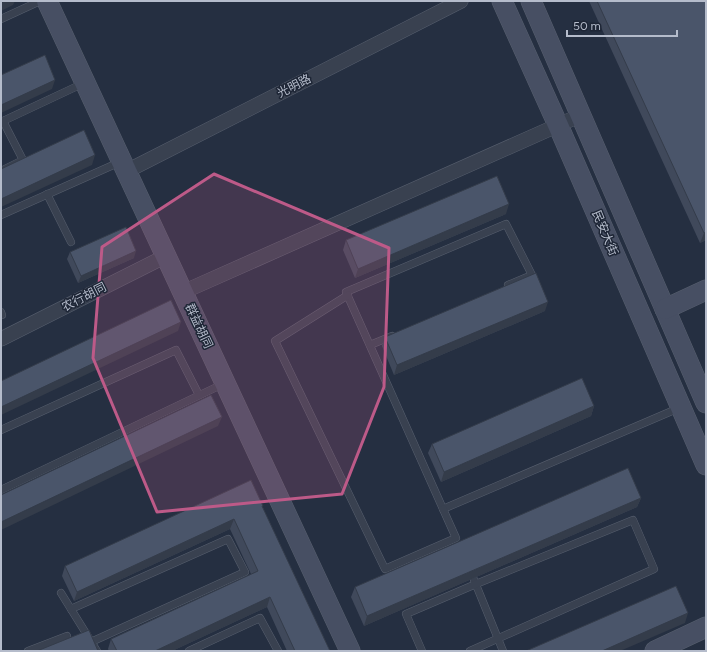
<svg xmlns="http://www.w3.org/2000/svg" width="707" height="652" font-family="Figtree,'Noto Sans SC',sans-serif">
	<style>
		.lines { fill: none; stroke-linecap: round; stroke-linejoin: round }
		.lane-casing { stroke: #575f6e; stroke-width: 8 }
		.street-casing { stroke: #575f6e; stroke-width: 15 }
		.secondary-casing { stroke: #575f6e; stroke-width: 21 }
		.lane { stroke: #394150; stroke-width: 7 }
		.street { stroke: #394150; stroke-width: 14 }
		.secondary { stroke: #474f63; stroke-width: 20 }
		.wall { fill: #40495b }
		.shaded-wall { fill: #343c4a }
		.building { fill: #4a556a; stroke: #343c4a }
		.marked { fill: #bd5a88; fill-opacity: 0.2; stroke: #bd5a88; stroke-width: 3; stroke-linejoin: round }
		.labels { text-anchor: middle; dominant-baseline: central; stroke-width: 3; stroke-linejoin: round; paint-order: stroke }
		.street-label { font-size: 12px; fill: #b5bccb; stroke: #1e2636 }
	</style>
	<rect width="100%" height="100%" fill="#252f41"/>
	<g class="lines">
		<g class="lane-casing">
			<g id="lane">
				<path d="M1 19 40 1"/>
				<path d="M1 122 84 83"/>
				<path d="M1 171 23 160 3 121"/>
				<path d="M47 194 71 242"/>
				<path d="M1 215 120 162"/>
				<path d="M508 285 532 275 506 224 346 292 443 509 679 408"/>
				<path d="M348 295 275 341 385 569 456 538 443 509"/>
				<path d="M1 312 2 315"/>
				<path d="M370 345 392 336"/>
				<path d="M1 430 176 350 199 395"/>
				<path d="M1 490 223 384"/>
				<path d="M470 570 503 651"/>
				<path d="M61 593 97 651"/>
				<path d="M71 609 228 539 245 572 91 642"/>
				<path d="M28 651 67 636"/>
				<path d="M189 651 260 618 278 651"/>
				<path d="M422 651 406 614 476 584 633 520 654 569 470 651"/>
			</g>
		</g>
		<g class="street-casing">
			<g id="street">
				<path d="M127 171 461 1"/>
				<path d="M183 292 581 115"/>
				<path d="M1 339 166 256"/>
			</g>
		</g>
		<g class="secondary-casing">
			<g id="secondary">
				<path d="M47 1 350 651"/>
				<path d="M502 1 558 125 706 465"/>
				<path d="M531 1 706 403"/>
				<path d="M665 309 706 290"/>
				<path d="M655 651 706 627"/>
			</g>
		</g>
		<use href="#lane" class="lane"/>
		<use href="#street" class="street"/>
		<use href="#secondary" class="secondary"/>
	</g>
	<g class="wall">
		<path d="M589 1H706V240L700 243Z"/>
		<path d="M506 214 355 278 343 250 346 240Z"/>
		<path d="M70 252 134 258 78 283 67 259Z"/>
		<path d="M545 311 394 375 382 346 385 337Z"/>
		<path d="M594 406 591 416 441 482 428 453 432 444Z"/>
		<path d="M641 498 637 507 364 626 351 597 355 587Z"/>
		<path d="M262 508 330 651H287L267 607 172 651H109L108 649 111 639 251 574 230 529 74 601 62 576 65 566Z"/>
	</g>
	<g class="shaded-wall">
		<path d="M5 1H15L13 5 1 11V3Z"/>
		<path d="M55 80 52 89 1 113V105Z"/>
		<path d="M95 155 92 165 1 207V199Z"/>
		<path d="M509 204 506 214 355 278 358 269Z"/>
		<path d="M706 232V240L700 243 704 233Z"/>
		<path d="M136 251 134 258 78 283 81 276Z"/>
		<path d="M548 302 545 311 394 375 397 365Z"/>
		<path d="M181 322 178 331 1 415V407Z"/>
		<path d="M594 406 591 416 441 482 444 472Z"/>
		<path d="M222 417 218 426 1 530V522Z"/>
		<path d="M641 498 637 507 364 626 367 616Z"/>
		<path d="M234 519 230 529 74 601 77 592Z"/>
		<path d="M270 597 267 607 172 651H155Z"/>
		<path d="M688 613 685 623 620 651H602Z"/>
	</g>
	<g class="building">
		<path d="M597 1H706V232L704 233Z"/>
		<path d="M45 55 55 80 1 105V75Z"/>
		<path d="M84 130 95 155 1 199V169Z"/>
		<path d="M497 176 509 204 358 269 346 240Z"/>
		<path d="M126 227 136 251 81 276 70 252Z"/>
		<path d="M536 273 548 302 397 365 385 337Z"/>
		<path d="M171 300 181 322 1 407V381Z"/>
		<path d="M582 378 594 406 444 472 432 444Z"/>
		<path d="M211 395 222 417 1 522V495Z"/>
		<path d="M628 468 641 498 367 616 355 587Z"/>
		<path d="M251 480 263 506H262L330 651H295L270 597 155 651H117L111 639 258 571 234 519 77 592 65 566Z"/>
		<path d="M676 586 688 613 602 651H526Z"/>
		<path d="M89 630 98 651H37Z"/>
	</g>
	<path class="marked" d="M214 174 389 248 384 387 342 494 157 512 93 358 102 247Z"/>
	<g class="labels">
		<g class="street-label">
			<text transform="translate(294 86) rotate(-27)">光明路</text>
			<text transform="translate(605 233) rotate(67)">民安大街</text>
			<text transform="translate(84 297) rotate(-27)">农行胡同</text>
			<text transform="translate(199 326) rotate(65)">群益胡同</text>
		</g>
	</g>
	<rect width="707" height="652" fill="none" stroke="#b5bccb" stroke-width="4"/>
	<path d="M567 30v6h110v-6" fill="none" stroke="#b5bccb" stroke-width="2"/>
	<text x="573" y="30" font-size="12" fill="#b5bccb" stroke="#1e2636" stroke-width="3" paint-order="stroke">50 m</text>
</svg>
